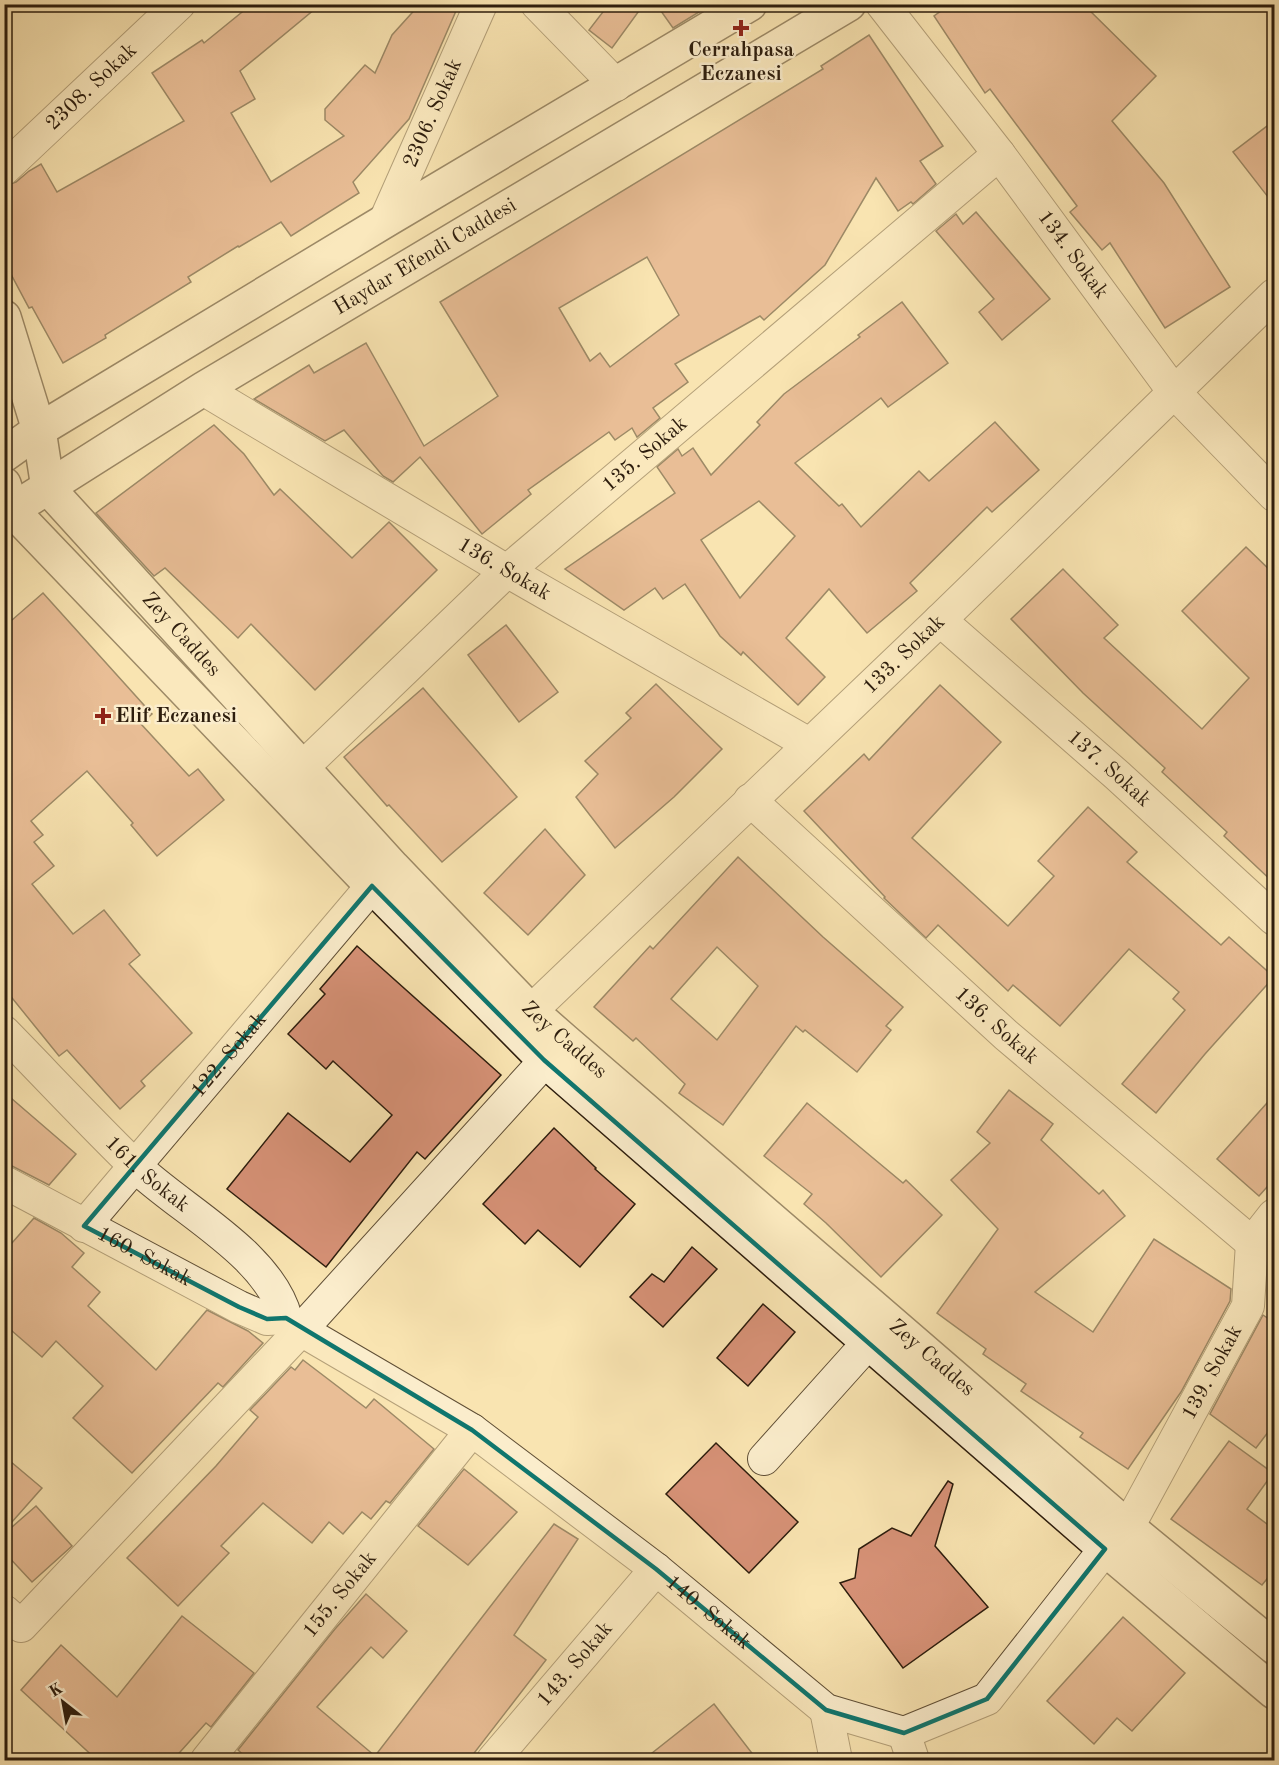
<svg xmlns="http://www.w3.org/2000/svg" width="1279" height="1765" font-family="'Old Standard TT',serif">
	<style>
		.building { fill: #d69176; stroke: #2d1d0d; stroke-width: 1.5; fill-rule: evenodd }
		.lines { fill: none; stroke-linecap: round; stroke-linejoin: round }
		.minor-casing { stroke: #604f36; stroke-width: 34 }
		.secondary-casing { stroke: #2d1d0d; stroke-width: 36 }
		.minor { stroke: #fbedcc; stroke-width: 32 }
		.secondary { stroke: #fbedcc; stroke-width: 33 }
		.marked { fill: none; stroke: #0f766e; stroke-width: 4.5; stroke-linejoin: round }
		.poi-dot { fill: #8f2418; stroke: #fbedcc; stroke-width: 2 }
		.labels { text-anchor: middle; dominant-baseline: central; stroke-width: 5; stroke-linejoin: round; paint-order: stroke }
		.poi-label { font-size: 21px; font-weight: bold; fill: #2d1d0d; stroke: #fbedcc }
		.street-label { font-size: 21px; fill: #2d1d0d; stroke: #fbedcc }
	</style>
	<rect width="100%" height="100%" fill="#f9e4b1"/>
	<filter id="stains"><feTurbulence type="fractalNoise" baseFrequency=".00333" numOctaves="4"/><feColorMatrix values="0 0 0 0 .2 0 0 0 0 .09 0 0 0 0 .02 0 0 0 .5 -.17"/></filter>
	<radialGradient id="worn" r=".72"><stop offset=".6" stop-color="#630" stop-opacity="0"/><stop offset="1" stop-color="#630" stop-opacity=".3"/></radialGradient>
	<g class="building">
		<path d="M252 4H321L240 71 255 99 231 113 271 182 344 136 325 120V109L365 65 375 73 392 35 420 4H459L409 119 353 182 359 193 291 236 281 222 239 247 238 246 188 277 191 282 105 335 106 338 63 363 32 307 29 308 4 261V186L16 182 29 171 41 164 57 192 184 121 152 73 202 40 204 43Z"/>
		<path d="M609 4H644L612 48 589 30Z"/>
		<path d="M656 4H712L673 28Z"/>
		<path d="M951 4H1083L1156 76 1112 121 1164 183 1230 287 1165 328 1110 243 1102 250 1070 212 1077 206 990 89 985 93 934 16Z"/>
		<path d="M869 35 943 146 920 161 936 184 913 204 911 202 898 211 876 178 825 265 764 320 760 316 675 364 688 382 653 408 660 418 637 437 632 428 615 440 609 432 528 490 531 494 482 534 420 457 393 482 383 476 344 430 325 441 254 399 309 365 314 373 366 343 424 446 498 396 440 302 823 69 821 66ZM647 257 679 315 610 367 600 353 590 361 559 308Z"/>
		<path d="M1275 120V206L1233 152Z"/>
		<path d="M976 212 1050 299 1002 340 979 312 994 299 936 231 956 214 963 224Z"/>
		<path d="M902 302 948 363 888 407 881 398 795 463 839 506 842 504 861 527 919 471 929 481 995 422 1039 470 992 512 987 507 910 583 917 591 867 633 829 589 786 638 825 677 798 705 743 652 741 655 720 636 685 584 663 599 655 588 624 610 565 569 675 493 657 467 678 449 682 456 693 448 711 475 760 425 757 422 784 394 860 337 858 335ZM759 501 795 536 740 598 701 540Z"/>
		<path d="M214 425 244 454 274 495 280 489 352 558 389 522 437 570 315 690 251 624 238 638 165 568 154 576 96 513Z"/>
		<path d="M1246 547 1275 575V884L1224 836 1227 832 1162 772 1165 768 1083 693 1011 619 1063 569 1118 625 1104 638 1202 729 1249 678 1182 611Z"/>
		<path d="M43 593 152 714 141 724 189 776 198 769 224 800 157 856 131 825 133 823 87 771 31 821 43 835 34 842 54 866 32 884 73 934 104 910 140 955 129 964 192 1033 141 1081 145 1086 120 1109 67 1050 59 1056 4 988V627Z"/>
		<path d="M506 625 558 692 519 722 468 655Z"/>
		<path d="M656 684 722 749 674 797 615 848 576 797 598 774 585 761 631 718 626 713Z"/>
		<path d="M940 685 1001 742 912 838 1008 926 1054 876 1038 861 1088 807 1137 852 1127 862 1221 945 1229 937 1274 977 1205 1054 1156 1113 1122 1084 1185 1010 1173 999 1179 992 1129 949 1060 1026 1013 985 1008 991 938 925 926 938 884 898 885 897 804 811 864 754 869 760Z"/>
		<path d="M423 688 517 797 442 862 389 805 387 806 344 757Z"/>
		<path d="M545 829 585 875 528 935 484 893Z"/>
		<path d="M738 857 823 937 903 1007 886 1026 891 1030 857 1072 805 1030 803 1032 796 1026 723 1125 679 1093 685 1084 636 1038 633 1041 594 1007 650 946 653 949ZM717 947 758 986 717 1040 671 999Z"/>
		<path d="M357 946 501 1075 425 1159 417 1152 326 1267 227 1189 288 1113 350 1162 392 1115 333 1061 326 1069 288 1034 325 994 320 989Z"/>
		<path d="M1009 1090 1053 1124 1041 1140 1099 1194 1103 1190 1125 1216 1035 1292 1093 1332 1154 1239 1231 1289 1230 1301 1181 1392 1128 1469 1080 1437 1083 1433 1021 1391 1026 1384 983 1354 986 1349 937 1313 998 1229 951 1180 990 1143 977 1132Z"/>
		<path d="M4 1092 76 1154 49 1185 12 1166 4 1164Z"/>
		<path d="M1275 1094V1178L1259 1196 1217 1159Z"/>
		<path d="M807 1103 903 1183 906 1180 942 1215 881 1277 826 1223 804 1204 812 1194 764 1156Z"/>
		<path d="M554 1128 596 1168 595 1169 635 1204 580 1267 538 1230 525 1244 483 1204Z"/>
		<path d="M34 1218 61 1233 84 1253 72 1267 100 1292 88 1306 156 1370 207 1310 248 1331 263 1343 223 1387 218 1383 132 1473 73 1418 103 1386 56 1341 42 1357 4 1324V1252Z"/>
		<path d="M692 1247 717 1269 663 1327 630 1297 652 1274 664 1282Z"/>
		<path d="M763 1304 795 1332 748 1386 717 1358Z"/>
		<path d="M1263 1315 1275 1323V1423L1256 1448 1210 1414Z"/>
		<path d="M303 1360 366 1408 374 1399 434 1449 390 1503 386 1501 371 1519 362 1512 343 1534 329 1522 312 1543 263 1503 221 1546 229 1553 178 1606 127 1558 216 1466 258 1417 250 1410 291 1367 295 1370Z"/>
		<path d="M1229 1441 1273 1473 1247 1509 1275 1530V1569L1262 1585 1171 1519Z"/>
		<path d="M716 1443 798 1522 749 1573 666 1494Z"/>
		<path d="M4 1456 42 1488 4 1531Z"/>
		<path d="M464 1469 517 1512 468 1565 418 1526Z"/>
		<path d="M948 1481 953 1484 935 1546 988 1607 903 1668 840 1583 855 1578 859 1549 892 1528 911 1536Z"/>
		<path d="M36 1506 72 1546 32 1582 4 1552V1534Z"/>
		<path d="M554 1524 578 1539 514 1635 546 1660 468 1761H250L238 1750 335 1629 366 1594 407 1631 383 1658 371 1647 317 1707 375 1756Z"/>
		<path d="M182 1616 254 1673 211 1727 206 1723 172 1761H98L21 1690 61 1645 117 1697Z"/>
		<path d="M1123 1617 1185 1673 1132 1731 1117 1718 1094 1744 1047 1701Z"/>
		<path d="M714 1704 758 1761H642Z"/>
	</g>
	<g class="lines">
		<g class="minor-casing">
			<g id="minor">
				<path d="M537 4 616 85"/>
				<path id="s1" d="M882 4 999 154 1174 392 1274 495"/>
				<path id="s2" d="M4 169 179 4"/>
				<path id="s3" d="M385 221 481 4"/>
				<path id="s4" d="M203 389 507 571 809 744"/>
				<path id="s5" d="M940 620 1117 775 1274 919"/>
				<path id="s6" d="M302 768 507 571 999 154"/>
				<path id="s7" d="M750 800 1006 1035 1252 1243"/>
				<path id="s8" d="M531 1011 940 620 1274 295"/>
				<path id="s9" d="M4 1032C47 1076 89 1121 133 1164 180 1210 269 1253 286 1318"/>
				<path id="s10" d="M4 1182 239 1307 267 1319 286 1318"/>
				<path id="s11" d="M84 1226 372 886"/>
				<path id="s12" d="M286 1318 301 1330 472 1430 656 1569 826 1710 904 1733 987 1699 1105 1549"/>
				<path d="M764 1459 868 1343"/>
				<path id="s13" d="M1128 1527 1248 1306 1252 1243 1274 1215"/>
				<path d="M4 1611 21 1626 301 1330 563 1041"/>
				<path d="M826 1710 836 1760"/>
				<path d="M904 1733 913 1760"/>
				<path id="s14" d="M207 1760 472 1430"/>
				<path id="s15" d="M493 1760 656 1569"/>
			</g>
		</g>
		<g class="secondary-casing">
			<g id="secondary">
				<path id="s16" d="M4 317 39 430 48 488 393 867 531 1011 564 1040 1128 1527 1274 1647"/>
				<path d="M4 455 39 430 385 221 750 4"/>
				<path d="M4 484 13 511 372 886 544 1060 1105 1549 1274 1692"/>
				<path id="s17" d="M31 498 203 389 849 4"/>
			</g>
		</g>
		<use href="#minor" class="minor"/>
		<use href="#secondary" class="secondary"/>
	</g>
	<path d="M0 0H1279V1765H0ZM372 886 544 1060 1105 1549 987 1699 904 1733 826 1710 656 1569 472 1430 286 1318 267 1319 239 1307 84 1226Z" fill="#f9e4b1" fill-opacity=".55" fill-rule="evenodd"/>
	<path class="marked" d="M372 886 544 1060 1105 1549 987 1699 904 1733 826 1710 656 1569 472 1430 286 1318 267 1319 239 1307 84 1226Z"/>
	<g class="poi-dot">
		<path d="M738 19h6v6h6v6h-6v6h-6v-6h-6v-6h6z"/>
		<path d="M100 707h6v6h6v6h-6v6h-6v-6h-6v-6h6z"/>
	</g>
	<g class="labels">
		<g class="poi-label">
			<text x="741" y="50">Cerrahpasa<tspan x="741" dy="24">Eczanesi</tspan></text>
			<text x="115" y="716" text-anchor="start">Elif Eczanesi</text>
		</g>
		<g class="street-label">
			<text stroke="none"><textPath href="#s2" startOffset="120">2308. Sokak</textPath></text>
			<text stroke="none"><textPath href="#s3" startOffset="118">2306. Sokak</textPath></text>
			<text stroke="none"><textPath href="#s1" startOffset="315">134. Sokak</textPath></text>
			<text stroke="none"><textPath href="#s17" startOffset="462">Haydar Efendi Caddesi</textPath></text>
			<text stroke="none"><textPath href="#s6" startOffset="465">135. Sokak</textPath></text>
			<text stroke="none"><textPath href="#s4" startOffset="351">136. Sokak</textPath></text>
			<text stroke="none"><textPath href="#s16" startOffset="375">Zey Caddes</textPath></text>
			<text stroke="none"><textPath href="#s8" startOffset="516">133. Sokak</textPath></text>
			<text stroke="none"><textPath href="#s5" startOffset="225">137. Sokak</textPath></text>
			<text stroke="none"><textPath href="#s7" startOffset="334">136. Sokak</textPath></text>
			<text stroke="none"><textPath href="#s16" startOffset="933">Zey Caddes</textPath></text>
			<text stroke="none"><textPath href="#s11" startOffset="224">122. Sokak</textPath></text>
			<text stroke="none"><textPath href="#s9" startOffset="202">161. Sokak</textPath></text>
			<text stroke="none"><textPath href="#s10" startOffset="159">160. Sokak</textPath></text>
			<text stroke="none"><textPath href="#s16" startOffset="1419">Zey Caddes</textPath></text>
			<text stroke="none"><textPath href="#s13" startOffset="176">139. Sokak</textPath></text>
			<text stroke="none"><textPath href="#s14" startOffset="212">155. Sokak</textPath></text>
			<text stroke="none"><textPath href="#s12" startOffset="516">140. Sokak</textPath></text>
			<text stroke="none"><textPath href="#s15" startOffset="126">143. Sokak</textPath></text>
		</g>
	</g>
	<rect width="1279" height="1765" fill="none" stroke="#f9e4b1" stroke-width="24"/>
	<rect x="6" y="6" width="1267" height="1753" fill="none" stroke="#2d1d0d" stroke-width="3"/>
	<rect x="12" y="12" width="1255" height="1741" fill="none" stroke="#2d1d0d" stroke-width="1.5"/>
	<g transform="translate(63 1702) rotate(329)" stroke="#fbedcc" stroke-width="4.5" paint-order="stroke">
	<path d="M0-4.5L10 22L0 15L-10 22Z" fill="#2d1d0d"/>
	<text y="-9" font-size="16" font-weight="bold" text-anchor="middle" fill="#2d1d0d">K</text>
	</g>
	<rect width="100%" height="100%" filter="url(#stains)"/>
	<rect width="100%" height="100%" fill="url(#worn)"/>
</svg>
